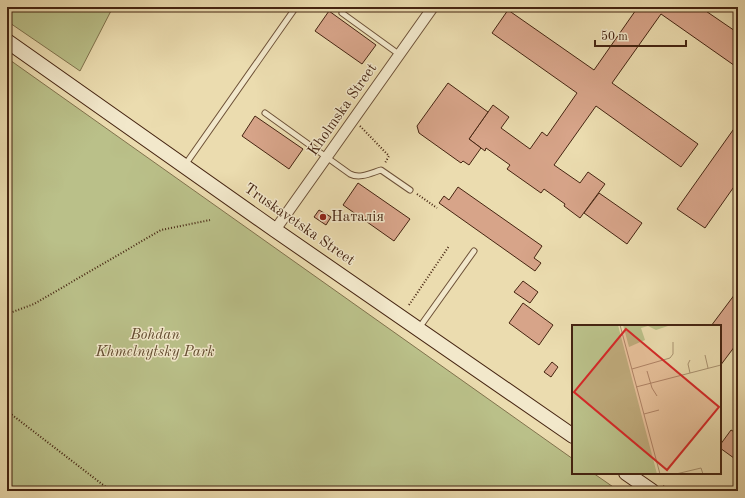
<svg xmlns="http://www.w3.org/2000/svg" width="745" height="498" font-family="'Old Standard TT',serif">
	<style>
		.green { fill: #bac089; stroke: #80724d }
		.building { fill: #d7a489; stroke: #452411 }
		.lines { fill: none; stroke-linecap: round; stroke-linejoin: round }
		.lane-casing { stroke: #6e5238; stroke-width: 7 }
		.street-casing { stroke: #6e5238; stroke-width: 12 }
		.secondary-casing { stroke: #452411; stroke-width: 16 }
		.path { stroke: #452411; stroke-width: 2; stroke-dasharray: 1 2; stroke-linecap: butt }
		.lane { stroke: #f2e8cb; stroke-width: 5 }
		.street { stroke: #f2e8cb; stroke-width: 10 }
		.secondary { stroke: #f2e8cb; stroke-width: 14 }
		.poi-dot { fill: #8f2418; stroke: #f2e8cb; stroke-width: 1.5 }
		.labels { text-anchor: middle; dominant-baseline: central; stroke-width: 3; stroke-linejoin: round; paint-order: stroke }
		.street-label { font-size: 15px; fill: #452411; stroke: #f2e8cb }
		.poi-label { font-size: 15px; fill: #452411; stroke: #f2e8cb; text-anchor: start }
		.park-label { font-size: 15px; font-style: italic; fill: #624b2f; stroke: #f2e8cb }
		.inset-road { fill: none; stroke: #a99270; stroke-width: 1 }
		.view { fill: #d62828; fill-opacity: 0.15; stroke: #d62828; stroke-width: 2 }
		.inset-edge { fill: none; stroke: #452411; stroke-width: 2 }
	</style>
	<rect width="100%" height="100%" fill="#ebdcaf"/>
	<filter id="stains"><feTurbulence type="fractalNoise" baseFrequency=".005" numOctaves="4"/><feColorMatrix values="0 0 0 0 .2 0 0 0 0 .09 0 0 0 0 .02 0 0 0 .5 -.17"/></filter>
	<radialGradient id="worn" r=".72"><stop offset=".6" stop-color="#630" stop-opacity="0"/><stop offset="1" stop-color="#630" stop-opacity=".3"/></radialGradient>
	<g class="green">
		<path d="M7 7H113L80 71 7 21Z"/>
		<path d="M7 58 573 459V473H593L619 491H7Z"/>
	</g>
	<g class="building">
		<path d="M638 7H700L738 33V68L661 14 612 83 698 144 681 167 596 106 554 165 580 183 588 172 605 184 580 218 564 206 565 204 544 189 541 193 507 169 510 165 486 148 485 151 469 139 493 105 509 117 501 128 530 149 542 132 547 136 577 93 492 33 508 10 594 70Z"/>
		<path d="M329 11 376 45 362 64 315 31Z"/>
		<path d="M448 83 488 112 469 139 481 148 469 165 463 161 461 163 419 133 417 126Z"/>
		<path d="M255 116 303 149 289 169 242 136Z"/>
		<path d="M738 123V181L705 228 677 209Z"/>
		<path d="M358 183 410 219 394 241 343 205Z"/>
		<path d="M458 187 542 246 534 258 541 263 535 271 439 203 444 196 449 200Z"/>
		<path d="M599 193 642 223 627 244 584 213Z"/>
		<path d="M319 210 331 217 326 225 314 217Z"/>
		<path d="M523 281 538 292 530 303 514 292Z"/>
		<path d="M738 290V342L720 366V326H711Z"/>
		<path d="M523 303 553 325 539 345 509 323Z"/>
		<path d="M552 362 558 367 551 377 544 372Z"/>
		<path d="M731 430 738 434V461L720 448V445Z"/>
	</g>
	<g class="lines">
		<g class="lane-casing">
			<g id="lane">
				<path d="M342 13 400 55"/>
				<path d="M265 113 350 174C360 179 371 173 381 170L410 190"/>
				<path d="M185 165 296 7"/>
				<path d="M419 328 474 251"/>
			</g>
		</g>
		<g class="street-casing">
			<path id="street" d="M275 230 433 7"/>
		</g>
		<g class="secondary-casing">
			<g id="secondary">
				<path d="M7 41 275 230 573 436"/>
				<path d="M626 473 652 491"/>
			</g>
		</g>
		<g class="path">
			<path d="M360 126 389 156 385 163"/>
			<path d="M417 194 437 208"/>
			<path d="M409 305 449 246"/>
			<path d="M7 314 34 304 161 230 210 220"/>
			<path d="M7 411 111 491"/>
			<path d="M663 486 671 491"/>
		</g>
		<use href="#lane" class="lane"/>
		<use href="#street" class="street"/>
		<use href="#secondary" class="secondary"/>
	</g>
	<circle class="poi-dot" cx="323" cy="217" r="4"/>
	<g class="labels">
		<g class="street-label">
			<text transform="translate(343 110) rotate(-55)">Kholmska Street</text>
			<text transform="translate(299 225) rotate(35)">Truskavetska Street</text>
		</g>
		<g class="poi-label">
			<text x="331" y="217">Наталія</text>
		</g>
		<g class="park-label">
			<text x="155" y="335">Bohdan<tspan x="155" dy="17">Khmelnytsky Park</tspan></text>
		</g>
	</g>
	<g transform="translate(572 325)">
		<rect width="149" height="149" fill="#ebdcaf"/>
		<path d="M0 0H46L85 149H0ZM51 0H99L84 5 76 1 69 3 73 15 57 22Z" fill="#bac089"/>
		<path class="inset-road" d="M48 0 88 149M133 30 136 43M60 44 98 33 101 29V17M75 46 80 63 85 71M118 48 116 39 118 35M64 62 149 40M72 89 87 85M104 149 129 143 131 149"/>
		<path class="view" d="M54 4 147 82 95 145 2 67Z"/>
		<rect width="149" height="149" class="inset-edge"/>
	</g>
	<rect width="745" height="498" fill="none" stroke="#ebdcaf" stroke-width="24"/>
	<rect x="8" y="8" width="729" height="482" fill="none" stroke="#452411" stroke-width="2"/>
	<rect x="12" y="12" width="721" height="474" fill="none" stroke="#452411"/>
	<path d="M595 40v6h91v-6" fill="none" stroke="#452411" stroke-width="2"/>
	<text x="601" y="40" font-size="12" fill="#452411" stroke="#f2e8cb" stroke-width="3" paint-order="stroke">50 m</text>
	<rect width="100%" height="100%" filter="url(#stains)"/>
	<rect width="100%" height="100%" fill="url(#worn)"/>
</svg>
